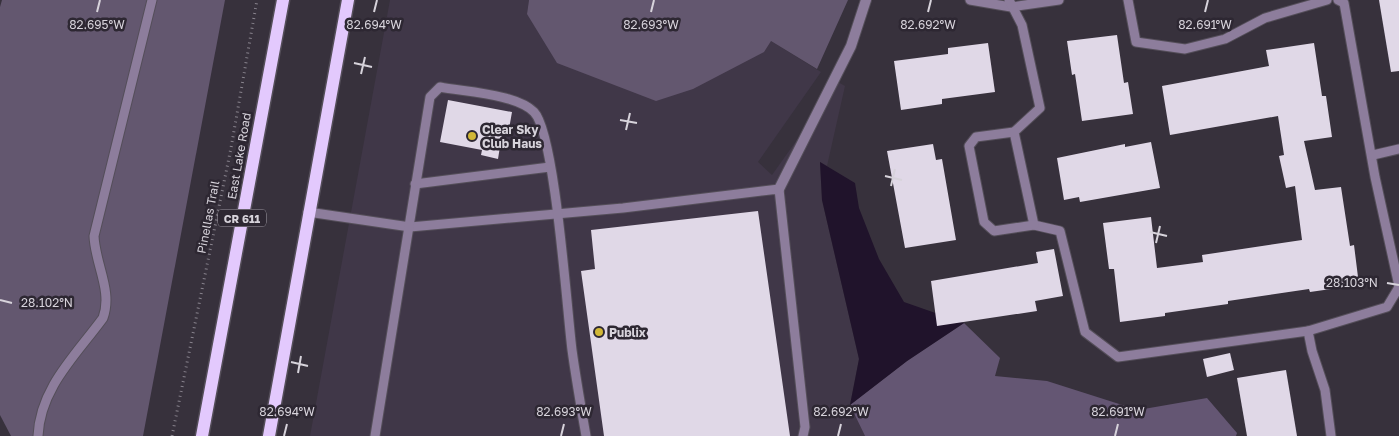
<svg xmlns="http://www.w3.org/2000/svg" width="1399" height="436" font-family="'Golos Text',sans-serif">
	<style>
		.built { fill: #403748 }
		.green { fill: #63576f }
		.forest { fill: #645673 }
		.water { fill: #20132b }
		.building { fill: #e0d8e7 }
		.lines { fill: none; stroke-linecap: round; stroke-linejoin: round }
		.service-casing { stroke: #544e59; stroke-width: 11 }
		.minor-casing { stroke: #544e59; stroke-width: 12 }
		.primary-casing { stroke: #544e59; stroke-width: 15 }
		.path { stroke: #88838d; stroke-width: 3; stroke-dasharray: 1 4; stroke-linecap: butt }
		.service { stroke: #8d7d9c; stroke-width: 9 }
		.minor { stroke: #8d7d9c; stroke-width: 10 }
		.primary { stroke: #e3c9fd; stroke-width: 12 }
		.ticks { fill: none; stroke: #d7d3db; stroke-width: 2 }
		.poi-dot { fill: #d1b736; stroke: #2d2732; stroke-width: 2 }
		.labels { text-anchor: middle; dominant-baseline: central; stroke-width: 5; stroke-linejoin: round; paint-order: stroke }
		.shield { fill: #2d2732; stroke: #a49fa8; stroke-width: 1 }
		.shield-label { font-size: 11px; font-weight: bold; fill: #d7d3db }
		.poi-label { font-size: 12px; font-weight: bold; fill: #d7d3db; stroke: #2d2732; text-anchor: start }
		.street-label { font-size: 12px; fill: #d7d3db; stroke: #2d2732 }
		.ticks-label { font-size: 12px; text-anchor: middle; fill: #d7d3db; stroke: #2d2732; stroke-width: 5; stroke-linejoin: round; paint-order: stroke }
	</style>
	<rect width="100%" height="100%" fill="#37313c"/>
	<path class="built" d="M390 0H529L527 14 771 41 821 72 758 162 772 175 838 82 845 86 827 166 820 162 822 200 859 359 850 405 865 436H310Z"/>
	<g class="green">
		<path d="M2 0H225L143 436H11L0 415V7Z"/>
		<path d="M529 0H848L817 69 771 41 764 52 693 89 656 101 557 63 527 14Z"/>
	</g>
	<path class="forest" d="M964 323 1000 358 995 376 1047 381 1138 410 1207 398 1237 433 1236 436H865L850 405 907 361Z"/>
	<path class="water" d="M820 162 855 183 859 208 879 259 904 302 964 323 907 361 850 405 859 359 822 200Z"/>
	<g class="building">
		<path d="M1379 0H1399V71L1391 72Z"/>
		<path d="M1117 35 1124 83 1128 82 1133 114 1082 121 1075 74 1072 75 1067 41Z"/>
		<path d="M988 43 995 92 942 99V104L901 110 894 61 948 54V48Z"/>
		<path d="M1314 43 1322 96H1326L1332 137 1304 141 1315 190 1341 187 1350 246 1354 245 1359 285 1310 292 1309 289 1228 301V304L1165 313V316L1120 322 1114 269H1109L1103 223 1151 217 1157 268 1203 262 1202 255 1302 240 1295 186 1286 188 1279 156 1284 155 1278 116 1170 135 1162 86 1269 66 1266 50Z"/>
		<path d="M448 100 512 112 509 129 503 128 498 159 481 155 482 150 440 142Z"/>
		<path d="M1151 142 1160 188 1080 202 1079 197 1064 200 1057 158 1125 144V147Z"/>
		<path d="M933 144 936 160 942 159 956 240 905 248 887 151Z"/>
		<path d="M758 211 790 436H604L581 271 595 269 591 230Z"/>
		<path d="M1054 249 1063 296 1035 301 1037 311 937 326 931 281 1038 263 1036 252Z"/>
		<path d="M1230 353 1234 370 1207 377 1203 359Z"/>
		<path d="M1286 370 1297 436H1247L1237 378Z"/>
	</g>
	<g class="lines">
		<g class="service-casing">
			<g id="service">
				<path d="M970 0 1011 7 1059 0"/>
				<path d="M1009 0 1022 25 1040 108 1014 132 1034 225 1060 231 1085 332 1118 357 1308 331"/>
				<path d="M1128 0 1136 42 1185 49 1225 39 1265 18 1327 0"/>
				<path d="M1338 0 1344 3 1375 177 1399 286"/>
				<path d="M1014 132 976 137 969 146 984 222 994 231 1034 225"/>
				<path d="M1373 155 1399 149"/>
				<path d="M415 184 550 167"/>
				<path d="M308 212 410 227 623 208 779 189 805 427 803 436"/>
				<path d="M38 436C40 388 76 355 103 318 113 291 95 264 94 236L152 0"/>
				<path d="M375 436 430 97 440 87C466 92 516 94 534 112 555 133 567 311 572 350 576 379 581 407 586 436"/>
				<path d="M1331 436 1325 390 1312 351 1308 331 1387 307 1399 287"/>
			</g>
		</g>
		<g class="minor-casing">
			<path id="minor" d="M779 189 851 46 866 0"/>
		</g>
		<g class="primary-casing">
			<g id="primary">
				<path d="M202 436 283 0"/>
				<path d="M269 436 348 0"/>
			</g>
		</g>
		<path class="path" d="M172 436 231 148 257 0"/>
		<use href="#service" class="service"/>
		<use href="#minor" class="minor"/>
		<use href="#primary" class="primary"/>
	</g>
	<path class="ticks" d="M97 12 100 0M374 12 377 0M651 12 654 0M928 12 931 0M1205 12 1208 0M354 63 372 67M361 74 365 57M620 120 637 123M626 130 630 113M885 176 902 180M891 186 895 169M1150 232 1167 236M1156 243 1160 226M1387 283 1399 285M0 300 12 303M291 362 308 366M298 373 301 356M284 436 287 424M561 436 564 424M838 436 841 424M1115 436 1118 424"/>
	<g class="poi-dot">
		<circle cx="472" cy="136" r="5"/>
		<circle cx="599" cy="332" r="5"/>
	</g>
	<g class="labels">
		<rect class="shield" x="218" y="209.5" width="48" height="17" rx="4"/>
		<g class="shield-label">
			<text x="242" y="218">CR 611</text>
		</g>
		<g class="poi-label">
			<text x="482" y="129">Clear Sky<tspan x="482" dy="14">Club Haus</tspan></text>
			<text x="609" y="332">Publix</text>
		</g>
		<g class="street-label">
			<text transform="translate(239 156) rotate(-80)">East Lake Road</text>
			<text transform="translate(208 217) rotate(-79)">Pinellas Trail</text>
		</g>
	</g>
	<g class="ticks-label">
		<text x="97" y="29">82.695°W</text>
		<text x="374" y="29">82.694°W</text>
		<text x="651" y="29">82.693°W</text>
		<text x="928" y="29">82.692°W</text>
		<text x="1205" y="29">82.691°W</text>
		<text x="1352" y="287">28.103°N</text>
		<text x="47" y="307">28.102°N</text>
		<text x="564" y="416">82.693°W</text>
		<text x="841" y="416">82.692°W</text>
		<text x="287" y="416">82.694°W</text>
		<text x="1118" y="416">82.691°W</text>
	</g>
</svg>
